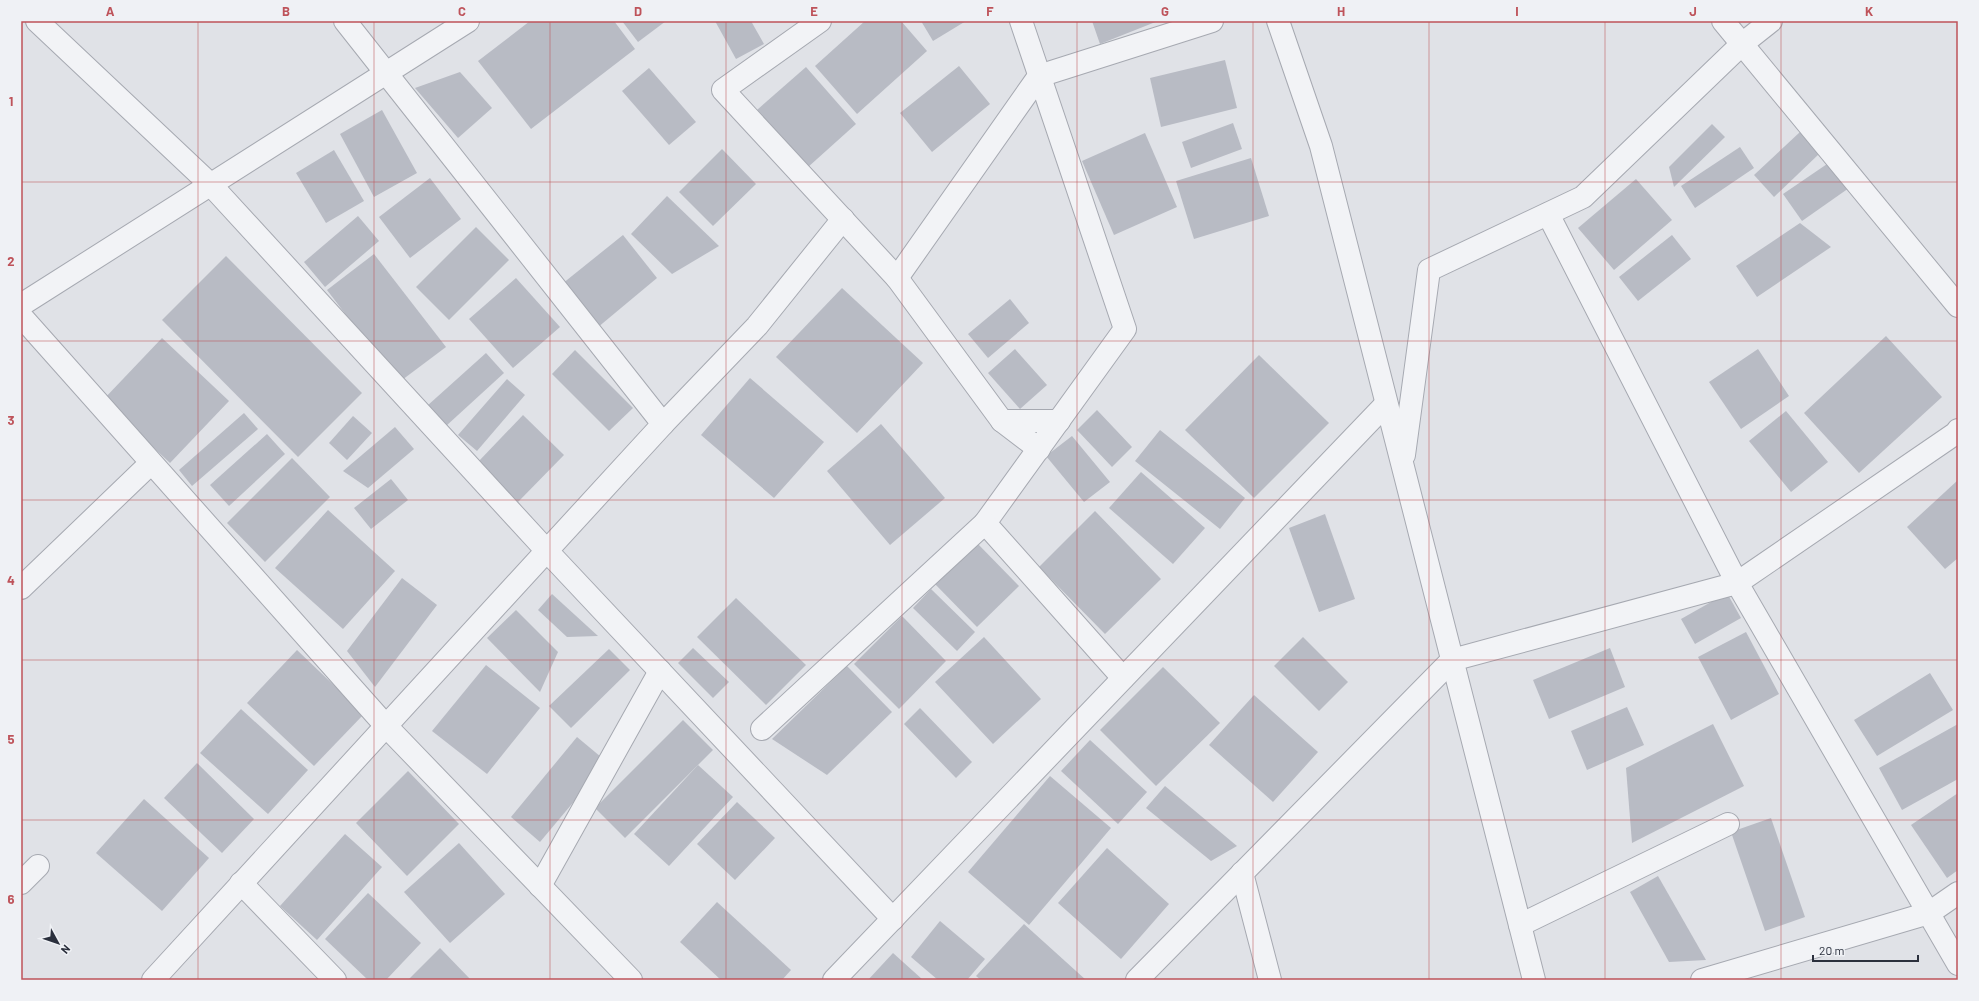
<svg xmlns="http://www.w3.org/2000/svg" width="1979" height="1001" font-family="Barlow,sans-serif">
	<style>
		.building { fill: #b8bbc4 }
		.lines { fill: none; stroke-linecap: round; stroke-linejoin: round }
		.minor-casing { stroke: #a6a9b1; stroke-width: 24 }
		.minor { stroke: #f2f3f6; stroke-width: 22 }
		.grid { fill: none; stroke: #be535a; stroke-width: 1; stroke-opacity: 0.55 }
		.neatline { fill: none; stroke: #be535a; stroke-width: 1.5 }
		.grid-label { font-size: 13px; text-anchor: middle; font-weight: bold; fill: #be535a }
	</style>
	<rect width="100%" height="100%" fill="#e0e2e7"/>
	<g class="building">
		<path d="M530 21H614L635 49 531 129 478 61Z"/>
		<path d="M622 21H666L638 42Z"/>
		<path d="M715 21H751L764 44 736 59Z"/>
		<path d="M865 21H901L927 51 857 114 815 66Z"/>
		<path d="M921 21H966L933 41Z"/>
		<path d="M1092 21H1158L1100 44Z"/>
		<path d="M1225 60 1237 108 1161 127 1150 78Z"/>
		<path d="M959 66 990 104 932 152 900 113Z"/>
		<path d="M806 67 856 124 807 168 757 110Z"/>
		<path d="M649 68 696 122 669 145 622 91Z"/>
		<path d="M460 72 492 108 458 138 415 88Z"/>
		<path d="M382 110 417 173 374 197 340 134Z"/>
		<path d="M1233 123 1242 149 1191 168 1182 142Z"/>
		<path d="M1712 124 1725 137 1674 187 1669 167Z"/>
		<path d="M1800 132 1820 153 1774 197 1754 175Z"/>
		<path d="M1145 133 1177 207 1114 235 1082 161Z"/>
		<path d="M1740 147 1754 168 1695 208 1681 186Z"/>
		<path d="M722 149 756 184 713 226 679 192Z"/>
		<path d="M334 150 364 201 326 223 296 173Z"/>
		<path d="M1251 158 1269 216 1194 239 1176 181Z"/>
		<path d="M1830 162 1849 188 1802 221 1783 194Z"/>
		<path d="M430 178 461 219 410 258 379 217Z"/>
		<path d="M1636 179 1672 220 1614 270 1578 228Z"/>
		<path d="M667 196 719 246 672 274 631 234Z"/>
		<path d="M358 216 379 241 325 287 304 262Z"/>
		<path d="M1800 223 1831 247 1757 297 1736 266Z"/>
		<path d="M476 227 509 260 449 320 416 287Z"/>
		<path d="M623 235 657 278 597 328 562 284Z"/>
		<path d="M1672 235 1691 259 1638 301 1619 277Z"/>
		<path d="M374 254 446 347 398 383 327 290Z"/>
		<path d="M226 256 362 393 298 457 162 320Z"/>
		<path d="M516 278 560 327 513 368 469 319Z"/>
		<path d="M842 288 923 363 857 433 776 357Z"/>
		<path d="M1010 299 1029 323 988 358 968 334Z"/>
		<path d="M1886 336 1942 397 1859 473 1804 413Z"/>
		<path d="M162 338 229 401 170 463 103 400Z"/>
		<path d="M1015 349 1047 385 1020 409 988 373Z"/>
		<path d="M1758 349 1789 396 1741 429 1709 382Z"/>
		<path d="M575 350 633 408 609 431 552 374Z"/>
		<path d="M486 353 504 373 446 426 427 406Z"/>
		<path d="M1259 355 1329 423 1254 498 1185 430Z"/>
		<path d="M750 378 824 442 774 498 701 435Z"/>
		<path d="M507 379 525 395 477 451 458 435Z"/>
		<path d="M1097 410 1132 447 1112 467 1077 430Z"/>
		<path d="M1786 411 1828 462 1791 492 1749 441Z"/>
		<path d="M244 413 258 429 192 486 179 470Z"/>
		<path d="M523 415 564 455 518 502 478 462Z"/>
		<path d="M353 416 372 433 347 460 329 443Z"/>
		<path d="M881 424 945 498 890 545 827 471Z"/>
		<path d="M395 427 414 449 368 488 343 471Z"/>
		<path d="M1160 430 1245 498 1220 529 1135 461Z"/>
		<path d="M267 434 285 454 229 506 210 485Z"/>
		<path d="M1072 436 1110 482 1084 502 1046 456Z"/>
		<path d="M292 458 330 497 265 562 227 523Z"/>
		<path d="M1141 472 1205 528 1173 564 1109 508Z"/>
		<path d="M391 479 408 500 371 529 354 508Z"/>
		<path d="M1958 480V558L1945 569 1907 527Z"/>
		<path d="M328 510 395 571 343 629 275 568Z"/>
		<path d="M1095 511 1161 579 1105 634 1039 567Z"/>
		<path d="M1325 514 1355 599 1319 612 1289 528Z"/>
		<path d="M976 542 1019 586 977 627 934 583Z"/>
		<path d="M402 578 437 605 375 687 347 651Z"/>
		<path d="M931 589 975 632 957 651 913 608Z"/>
		<path d="M1727 593 1741 618 1695 644 1681 619Z"/>
		<path d="M552 594 598 636 567 637 538 610Z"/>
		<path d="M736 598 806 665 766 705 697 637Z"/>
		<path d="M516 610 558 652 540 692 487 638Z"/>
		<path d="M902 616 946 661 899 709 854 664Z"/>
		<path d="M1746 632 1779 694 1731 720 1698 657Z"/>
		<path d="M984 637 1041 699 993 744 935 682Z"/>
		<path d="M1303 637 1348 682 1319 711 1274 666Z"/>
		<path d="M693 648 729 682 713 698 678 663Z"/>
		<path d="M1610 648 1625 687 1549 719 1533 680Z"/>
		<path d="M609 649 630 670 571 728 549 706Z"/>
		<path d="M297 650 364 714 314 766 247 703Z"/>
		<path d="M486 665 540 708 487 774 432 731Z"/>
		<path d="M847 666 892 712 827 775 772 739Z"/>
		<path d="M1163 667 1220 723 1156 786 1100 730Z"/>
		<path d="M1930 673 1953 710 1877 756 1854 720Z"/>
		<path d="M1254 695 1318 752 1273 802 1209 745Z"/>
		<path d="M1627 707 1644 745 1587 770 1571 731Z"/>
		<path d="M920 708 972 762 956 778 904 724Z"/>
		<path d="M241 709 308 770 268 814 200 753Z"/>
		<path d="M683 720 713 750 625 838 595 808Z"/>
		<path d="M1713 724 1744 786 1632 843 1626 768Z"/>
		<path d="M1958 724V779L1902 810 1879 768Z"/>
		<path d="M577 737 607 762 540 842 511 817Z"/>
		<path d="M1090 740 1147 792 1118 824 1061 771Z"/>
		<path d="M197 763 254 819 222 853 164 798Z"/>
		<path d="M698 765 733 797 669 866 634 834Z"/>
		<path d="M408 771 459 824 407 876 356 823Z"/>
		<path d="M1050 776 1111 828 1029 925 968 872Z"/>
		<path d="M1165 786 1237 846 1211 861 1146 808Z"/>
		<path d="M1958 793V870L1947 878 1911 825Z"/>
		<path d="M144 799 209 858 162 911 96 853Z"/>
		<path d="M737 802 775 838 735 880 697 844Z"/>
		<path d="M1771 818 1805 917 1765 931 1731 832Z"/>
		<path d="M345 834 382 867 317 940 280 906Z"/>
		<path d="M459 843 505 894 450 943 404 892Z"/>
		<path d="M1107 848 1169 904 1121 959 1058 903Z"/>
		<path d="M1658 876 1706 960 1669 962 1630 892Z"/>
		<path d="M368 893 421 943 386 980H368L325 939Z"/>
		<path d="M717 902 791 970 782 980H721L680 942Z"/>
		<path d="M940 921 985 959 967 980H938L911 957Z"/>
		<path d="M1024 924 1086 980H981L976 976Z"/>
		<path d="M440 948 471 980H408Z"/>
		<path d="M893 953 923 980H868Z"/>
	</g>
	<g class="lines">
		<g class="minor-casing">
			<g id="minor">
				<path d="M37 21 211 185 547 551 893 919"/>
				<path d="M820 21 723 90 897 278 1002 421H1059"/>
				<path d="M1021 21 1125 329 985 523 1123 678"/>
				<path d="M1278 21 1321 146 1534 980"/>
				<path d="M1723 21 1958 306"/>
				<path d="M1548 214 1737 583 1958 964"/>
				<path d="M897 278 1039 76 1212 21"/>
				<path d="M21 305 468 21"/>
				<path d="M21 316 386 726 631 980"/>
				<path d="M1002 421 1039 449"/>
				<path d="M663 424 757 326 843 219"/>
				<path d="M1404 455 1429 270 1583 197 1742 44 1771 21"/>
				<path d="M21 588 151 463"/>
				<path d="M762 729 985 523"/>
				<path d="M1242 873 1270 980"/>
				<path d="M21 883 38 866"/>
				<path d="M241 883 335 980"/>
				<path d="M540 886 660 671"/>
				<path d="M1520 925 1728 824"/>
				<path d="M153 980 663 424 345 21"/>
				<path d="M834 980 1386 404"/>
				<path d="M1137 980 1452 660 1737 583 1956 433 1958 430"/>
				<path d="M1702 980 1929 913 1958 893"/>
			</g>
		</g>
		<use href="#minor" class="minor"/>
	</g>
	<path class="grid" d="M198 21V980M374 21V980M550 21V980M726 21V980M902 21V980M1077 21V980M1253 21V980M1429 21V980M1605 21V980M1781 21V980M21 182H1958M21 341H1958M21 500H1958M21 660H1958M21 820H1958"/>
	<rect width="1979" height="1001" fill="none" stroke="#eff1f5" stroke-width="44"/>
	<g transform="translate(58 943) rotate(130)" stroke="#eff1f5" stroke-width="3" paint-order="stroke">
	<path d="M0-3L7 15L0 10L-7 15Z" fill="#2b303d"/>
	<text y="-6" font-size="11" font-weight="bold" text-anchor="middle" fill="#2b303d">N</text>
	</g>
	<path d="M1813 955v6h105v-6" fill="none" stroke="#2b303d" stroke-width="2"/>
	<text x="1819" y="955" font-size="12" fill="#2b303d" stroke="#eff1f5" stroke-width="3" paint-order="stroke">20 m</text>
	<rect x="22" y="22" width="1935" height="957" class="neatline"/>
	<g class="grid-label">
		<text x="110" y="16">A</text>
		<text x="286" y="16">B</text>
		<text x="462" y="16">C</text>
		<text x="638" y="16">D</text>
		<text x="814" y="16">E</text>
		<text x="990" y="16">F</text>
		<text x="1165" y="16">G</text>
		<text x="1341" y="16">H</text>
		<text x="1517" y="16">I</text>
		<text x="1693" y="16">J</text>
		<text x="1869" y="16">K</text>
		<text x="11" y="106">1</text>
		<text x="11" y="266">2</text>
		<text x="11" y="425">3</text>
		<text x="11" y="585">4</text>
		<text x="11" y="744">5</text>
		<text x="11" y="904">6</text>
	</g>
</svg>
